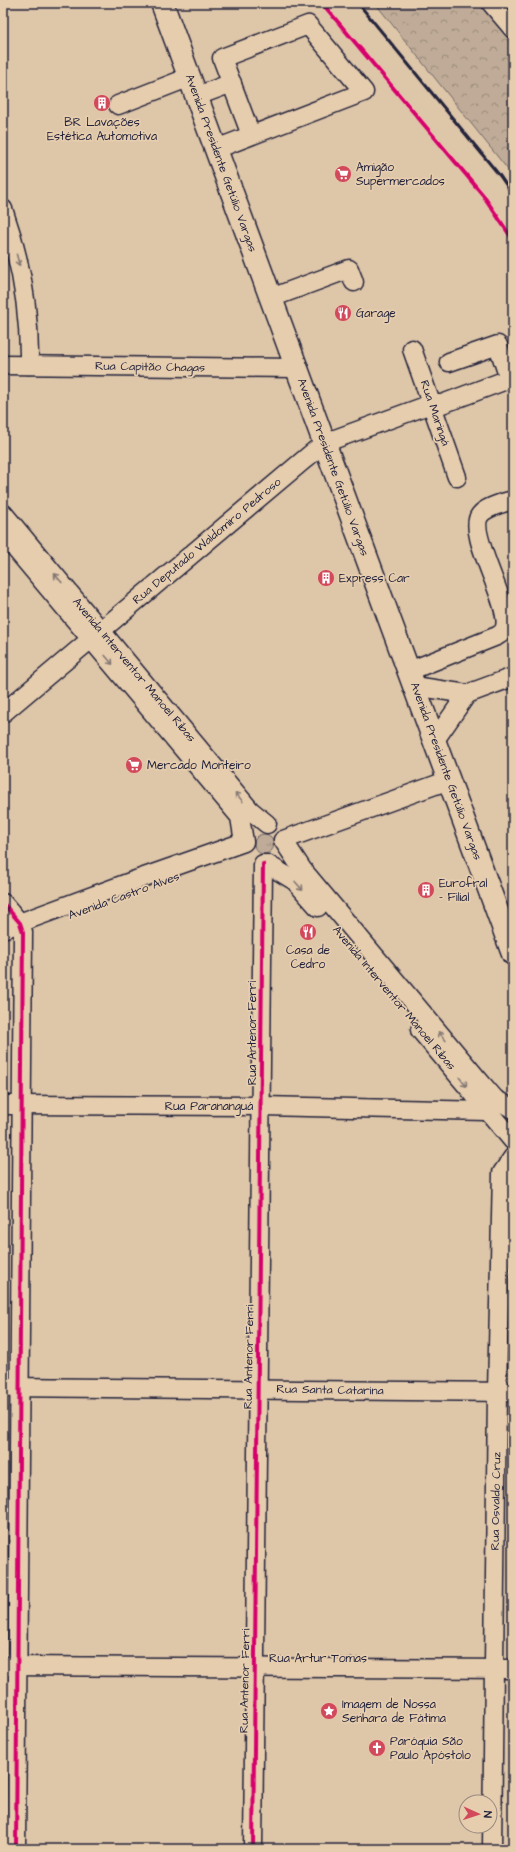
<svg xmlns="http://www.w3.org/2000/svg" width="516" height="1852" font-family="'Architects Daughter',sans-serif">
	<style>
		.grass { fill: url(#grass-tufts); stroke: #706669 }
		.forest { fill: url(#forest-crowns); stroke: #706669 }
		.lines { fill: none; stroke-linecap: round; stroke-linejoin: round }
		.minor-casing { stroke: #22223b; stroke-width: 21 }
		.major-casing { stroke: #22223b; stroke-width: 25 }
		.minor { stroke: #e6cdae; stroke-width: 18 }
		.major { stroke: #e6cdae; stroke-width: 22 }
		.rail { stroke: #22223b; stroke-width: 3 }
		.cycleway-casing { stroke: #e6cdae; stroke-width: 6 }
		.cycleway { stroke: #d6006c; stroke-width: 4 }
		.oneway { stroke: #847874 }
		.labels { text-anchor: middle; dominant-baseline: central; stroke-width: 3.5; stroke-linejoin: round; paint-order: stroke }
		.poi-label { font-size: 12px; fill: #22223b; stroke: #e6cdae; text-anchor: start }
		.street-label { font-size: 12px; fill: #22223b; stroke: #e6cdae }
	</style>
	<defs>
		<pattern id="grass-tufts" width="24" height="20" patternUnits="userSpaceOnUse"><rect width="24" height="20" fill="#bfab97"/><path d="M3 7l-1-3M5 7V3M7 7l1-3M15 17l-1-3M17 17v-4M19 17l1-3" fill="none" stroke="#9b8b7c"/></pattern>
		<pattern id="forest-crowns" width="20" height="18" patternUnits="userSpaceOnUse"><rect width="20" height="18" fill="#bfab97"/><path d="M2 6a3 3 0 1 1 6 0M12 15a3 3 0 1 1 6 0" fill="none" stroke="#9b8b7c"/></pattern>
	</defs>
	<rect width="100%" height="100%" fill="#dec6a9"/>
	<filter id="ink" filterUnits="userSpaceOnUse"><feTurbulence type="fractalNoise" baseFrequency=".025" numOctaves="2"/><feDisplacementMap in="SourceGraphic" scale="8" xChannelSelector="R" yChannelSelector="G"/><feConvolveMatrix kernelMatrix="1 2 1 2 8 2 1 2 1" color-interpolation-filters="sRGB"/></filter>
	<g filter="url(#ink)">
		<circle class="grass" cx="264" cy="844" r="10"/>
		<path class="forest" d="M375 3H480L513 42V176Z"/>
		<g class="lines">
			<g class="minor-casing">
				<g id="minor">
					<path d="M491 3 513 29"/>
					<path d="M197 96 232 83"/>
					<path d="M118 105 190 77"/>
					<path d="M216 149 364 92 308 25 222 58 251 135"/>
					<path d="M3 209C21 260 30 311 29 365"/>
					<path d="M271 298 349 269 354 282"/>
					<path d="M412 349 457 477"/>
					<path d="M3 365 296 368"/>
					<path d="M3 513 250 810 267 824"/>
					<path d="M3 534 240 817 244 842 133 881 3 929"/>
					<path d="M409 671 497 636C501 634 504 632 505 627 511 604 466 533 480 515 486 507 503 503 513 500"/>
					<path d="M414 686 467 694 513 677"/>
					<path d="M3 713 324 443 431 404H442L509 379 498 345 449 362"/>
					<path d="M435 740 467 694"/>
					<path d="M449 780 283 840 302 869 476 1077 495 1099 513 1109"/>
					<path d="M267 864 295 881 318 907"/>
					<path d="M3 903 20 923 23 932 16 1849"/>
					<path d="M420 1030 513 1141"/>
					<path d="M3 1105 262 1106 487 1111"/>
					<path d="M3 1387 513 1392"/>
					<path d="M3 1666 513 1669"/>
					<path d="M253 1849 263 864"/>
					<path d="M492 1849 497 1392 502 1173 513 1157"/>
				</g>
			</g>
			<g class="major-casing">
				<path id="major" d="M162 3 513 954"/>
			</g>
			<use href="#minor" class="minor"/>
			<use href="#major" class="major"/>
			<path class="rail" d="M358 3 500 176 513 195"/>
			<g class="cycleway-casing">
				<g id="cycleway">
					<path d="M322 3 483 195 513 240"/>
					<path d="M3 903 20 923 23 932 16 1849"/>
					<path d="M253 1849 263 864"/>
				</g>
			</g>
			<use href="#cycleway" class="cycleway"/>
		</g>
		<defs><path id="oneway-shaft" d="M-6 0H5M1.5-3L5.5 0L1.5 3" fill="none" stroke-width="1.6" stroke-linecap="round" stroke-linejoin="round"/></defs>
		<g class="oneway">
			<use href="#oneway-shaft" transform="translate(18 260) rotate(75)"/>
			<use href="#oneway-shaft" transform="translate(58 578) rotate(-130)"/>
			<use href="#oneway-shaft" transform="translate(109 660) rotate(50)"/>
			<use href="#oneway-shaft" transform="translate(239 797) rotate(-130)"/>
			<use href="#oneway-shaft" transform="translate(299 886) rotate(49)"/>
			<use href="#oneway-shaft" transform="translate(442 1036) rotate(-130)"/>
			<use href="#oneway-shaft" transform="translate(463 1082) rotate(51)"/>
		</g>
	</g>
	<defs>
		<g id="building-disc" transform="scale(0.9)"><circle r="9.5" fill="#d1495b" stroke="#e6cdae"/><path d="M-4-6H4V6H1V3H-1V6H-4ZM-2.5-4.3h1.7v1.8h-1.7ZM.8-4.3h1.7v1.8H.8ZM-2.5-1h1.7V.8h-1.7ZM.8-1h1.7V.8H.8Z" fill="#fff"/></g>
		<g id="supermarket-disc" transform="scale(0.9)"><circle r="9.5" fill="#d1495b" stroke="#e6cdae"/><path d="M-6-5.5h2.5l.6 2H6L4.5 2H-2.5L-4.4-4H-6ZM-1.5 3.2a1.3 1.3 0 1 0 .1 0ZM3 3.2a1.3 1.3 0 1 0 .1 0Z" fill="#fff"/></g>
		<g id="restaurant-disc" transform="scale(0.9)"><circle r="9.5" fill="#d1495b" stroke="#e6cdae"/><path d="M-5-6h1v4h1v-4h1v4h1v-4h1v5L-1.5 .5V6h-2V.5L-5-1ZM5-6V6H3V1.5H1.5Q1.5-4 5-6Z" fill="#fff"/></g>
		<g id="sight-disc" transform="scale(0.9)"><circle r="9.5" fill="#d1495b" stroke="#e6cdae"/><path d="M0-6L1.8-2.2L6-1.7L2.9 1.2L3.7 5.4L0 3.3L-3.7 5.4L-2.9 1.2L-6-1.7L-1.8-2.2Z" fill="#fff"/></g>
		<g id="church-disc" transform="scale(0.9)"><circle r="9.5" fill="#d1495b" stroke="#e6cdae"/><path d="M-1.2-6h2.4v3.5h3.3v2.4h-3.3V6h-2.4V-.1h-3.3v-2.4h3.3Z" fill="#fff"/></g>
	</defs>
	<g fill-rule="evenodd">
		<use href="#building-disc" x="102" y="103"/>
		<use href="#supermarket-disc" x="343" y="174"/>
		<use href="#restaurant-disc" x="343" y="313"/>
		<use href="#building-disc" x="326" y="578"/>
		<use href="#supermarket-disc" x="134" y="765"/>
		<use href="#building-disc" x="426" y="890"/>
		<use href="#restaurant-disc" x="308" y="932"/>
		<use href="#sight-disc" x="329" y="1711"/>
		<use href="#church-disc" x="377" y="1748"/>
	</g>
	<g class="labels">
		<g class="poi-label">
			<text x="102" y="122" text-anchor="middle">BR Lavações<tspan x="102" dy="14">Estética Automotiva</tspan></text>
			<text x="356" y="167">Amigão<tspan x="356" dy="14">Supermercados</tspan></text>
			<text x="356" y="313">Garage</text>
			<text x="339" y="578">Express Car</text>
			<text x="147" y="765">Mercado Monteiro</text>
			<text x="439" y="883">Eurofral<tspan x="439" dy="14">- Filial</tspan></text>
			<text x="308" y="950" text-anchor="middle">Casa de<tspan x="308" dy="14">Cedro</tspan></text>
			<text x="342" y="1704">Imagem de Nossa<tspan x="342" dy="14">Senhara de Fátima</tspan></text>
			<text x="390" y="1741">Paróquia São<tspan x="390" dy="14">Paulo Apóstolo</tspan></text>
		</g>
		<g class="street-label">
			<text transform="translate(221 163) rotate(70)">Avenida Presidente Getúlio Vargas</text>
			<text transform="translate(150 367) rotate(1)">Rua Capitão Chagas</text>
			<text transform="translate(435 413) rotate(71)">Rua Maringá</text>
			<text transform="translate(333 467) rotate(70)">Avenida Presidente Getúlio Vargas</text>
			<text transform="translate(207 541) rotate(-40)">Rua Deputado Waldomiro Pedroso</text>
			<text transform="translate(134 670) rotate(50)">Avenida Interventor Manoel Ribas</text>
			<text transform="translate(446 771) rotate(70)">Avenida Presidente Getúlio Vargas</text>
			<text transform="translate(124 896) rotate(-20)">Avenida Castro Alves</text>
			<text transform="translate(394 998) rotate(50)">Avenida Interventor Manoel Ribas</text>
			<text transform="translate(252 1033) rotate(-90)">Rua Antenor Ferri</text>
			<text x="209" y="1106">Rua Parananguá</text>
			<text transform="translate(249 1357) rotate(-89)">Rua Antenor Ferri</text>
			<text transform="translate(330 1390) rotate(1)">Rua Santa Catarina</text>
			<text transform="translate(496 1501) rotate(-89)">Rua Osvaldo Cruz</text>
			<text x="318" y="1658">Rua Artur Tomas</text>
			<text transform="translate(245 1681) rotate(-89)">Rua Antenor Ferri</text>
		</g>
	</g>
	<rect width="516" height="1852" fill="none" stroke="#e6cdae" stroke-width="16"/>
	<rect x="8" y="8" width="500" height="1836" fill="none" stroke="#22223b" stroke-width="1.5" filter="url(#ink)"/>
	<g transform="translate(478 1814) rotate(93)"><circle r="19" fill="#e6cdae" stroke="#988980"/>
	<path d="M0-3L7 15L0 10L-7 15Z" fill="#d1495b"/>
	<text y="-6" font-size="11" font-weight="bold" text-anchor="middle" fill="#22223b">N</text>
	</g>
</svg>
